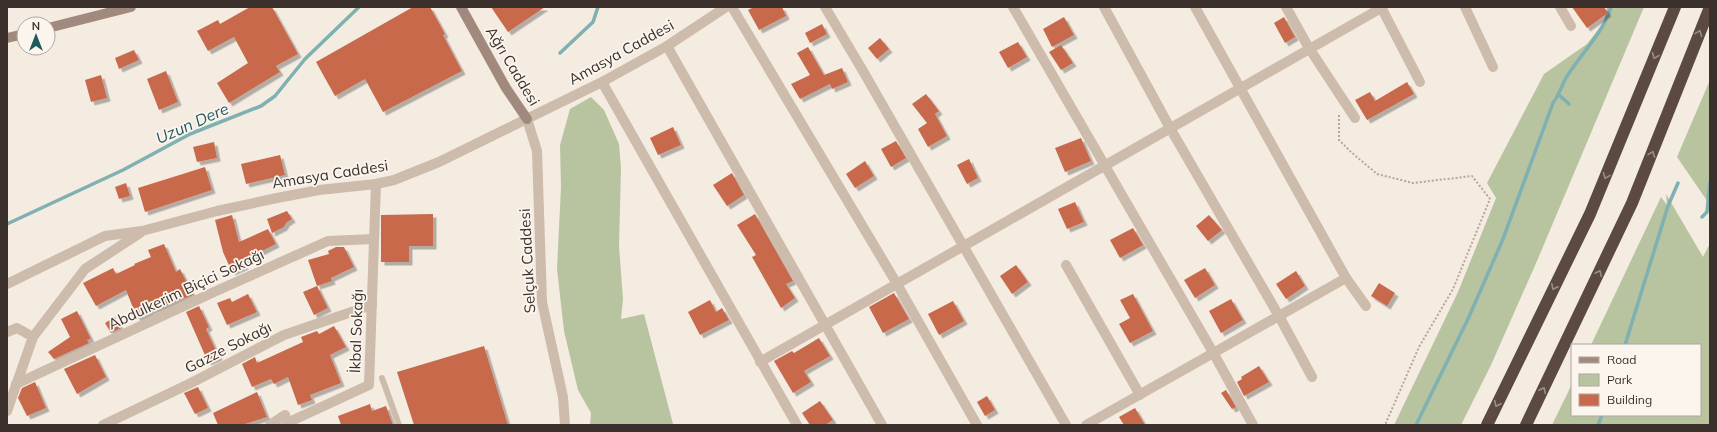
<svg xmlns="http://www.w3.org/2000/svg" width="1717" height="432" font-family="Mulish,sans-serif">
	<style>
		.green { fill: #b8c4a0 }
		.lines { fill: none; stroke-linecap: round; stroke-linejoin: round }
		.stream { stroke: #7fb0b2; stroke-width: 3.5 }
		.building { fill: #c8694b; filter: url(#shadow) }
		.path { stroke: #b9a596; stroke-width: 2; stroke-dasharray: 2 2; stroke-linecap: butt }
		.service { stroke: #cdbbac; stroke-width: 6 }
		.minor { stroke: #cdbbac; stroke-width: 10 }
		.tertiary { stroke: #cdbbac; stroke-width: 10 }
		.secondary { stroke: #a18a7d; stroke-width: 10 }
		.motorway { stroke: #5c4a42; stroke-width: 12 }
		.oneway { stroke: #9c8e87 }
		.labels { text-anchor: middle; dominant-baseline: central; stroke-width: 3.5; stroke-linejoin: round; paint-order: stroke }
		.street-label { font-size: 15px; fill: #3b302b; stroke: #fbf5ee }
		.water-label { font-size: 16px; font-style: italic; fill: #1f5a5e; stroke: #fbf5ee }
	</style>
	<defs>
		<filter id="shadow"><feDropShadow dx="3.5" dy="3.5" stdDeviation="0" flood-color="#0004"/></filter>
	</defs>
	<rect width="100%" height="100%" fill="#f4ebe1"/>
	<g class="green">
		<path d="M1607 7H1644L1537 261 1491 365 1461 425H1394L1458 292 1496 198 1487 183 1544 74 1587 44 1604 22Z"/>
		<path d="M1710 80V205L1677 157Z"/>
		<path d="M591 97 604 110 619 144 621 168 619 246 623 299 621 319 644 314 673 424 675 425H590L591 413 578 390 564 331 557 269 561 187 560 145 570 109Z"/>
		<path d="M1666 194 1703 257 1710 243V425H1552L1572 384V415H1700V345H1591L1661 197 1667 205Z"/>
	</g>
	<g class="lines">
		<g class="stream">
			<path d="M560 53 593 22 598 7"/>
			<path d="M1559 95 1569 104"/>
			<path d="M1702 217 1707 212 1710 182"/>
			<path d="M7 224 123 170 190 134 261 106 275 96 305 59 359 7"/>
			<path d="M1625 345 1668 206 1678 183"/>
			<path d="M1416 425 1468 319 1503 239 1553 103C1559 95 1561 87 1566 78 1580 54 1603 34 1611 7"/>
			<path d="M1598 425 1602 415"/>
		</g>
	</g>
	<g class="building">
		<path d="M250 7H272L298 54 276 66 280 72 229 103 217 83 248 63 234 37 208 51 197 31 218 20 220 24Z"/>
		<path d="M413 7H430L445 34 443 35 462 71 383 112 365 79 335 96 316 62Z"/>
		<path d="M491 7H545L508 32Z"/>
		<path d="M754 7H782L786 16 759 30 748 10Z"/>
		<path d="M1572 7H1604L1608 13 1587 28Z"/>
		<path d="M1064 17 1074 35 1052 47 1043 29Z"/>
		<path d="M1284 17 1295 37 1285 43 1274 23Z"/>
		<path d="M822 24 827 34 810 43 805 33Z"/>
		<path d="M880 38 889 49 877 59 868 48Z"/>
		<path d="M1018 42 1027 57 1008 68 999 52Z"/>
		<path d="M1061 45 1073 63 1061 70 1049 52Z"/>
		<path d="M808 47 824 75 842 68 848 82 832 89 830 84 800 99 791 84 810 75 797 53Z"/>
		<path d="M134 50 139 60 119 69 115 58Z"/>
		<path d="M166 71 178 102 159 110 147 79Z"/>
		<path d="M101 75 107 98 91 102 85 80Z"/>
		<path d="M1407 82 1414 94 1367 120 1355 100 1370 92 1375 101Z"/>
		<path d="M926 94 939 111 935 114 947 136 928 147 918 129 927 123 912 104Z"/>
		<path d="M673 127 681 145 658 155 650 138Z"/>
		<path d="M1081 138 1091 161 1065 172 1055 148Z"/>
		<path d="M896 141 906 158 891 167 881 149Z"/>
		<path d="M214 142 217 158 197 162 193 147Z"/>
		<path d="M280 155 285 175 246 184 241 164Z"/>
		<path d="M969 159 978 178 967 184 957 165Z"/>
		<path d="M865 161 874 176 855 188 846 174Z"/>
		<path d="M205 167 212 190 145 212 138 188Z"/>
		<path d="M732 173 744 195 727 206 713 185Z"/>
		<path d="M126 183 130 196 119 199 115 187Z"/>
		<path d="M1075 202 1084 222 1067 229 1058 209Z"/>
		<path d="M287 211 292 219 286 223 284 227 272 233 267 219Z"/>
		<path d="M433 214V246H409V262H381V215Z"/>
		<path d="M755 214 793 281 786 284 795 298 781 308 752 257 756 255 737 225Z"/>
		<path d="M232 215 239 242 268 229 276 244 260 252 261 254 243 262 245 266 232 272 223 252 215 220Z"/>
		<path d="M1209 215 1222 230 1208 241 1196 226Z"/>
		<path d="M1133 228 1143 245 1120 258 1110 240Z"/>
		<path d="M164 244 176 272 180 269 193 295 150 311 151 313 137 318 126 290 96 306 83 283 113 268 116 274 135 265 134 264 151 257 148 250Z"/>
		<path d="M336 247H344L354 267 331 278 332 281 317 286 308 260 329 254 328 251Z"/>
		<path d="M1016 265 1028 282 1012 294 1000 276Z"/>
		<path d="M1205 268 1215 285 1195 298 1184 280Z"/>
		<path d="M1296 271 1305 286 1286 299 1276 284Z"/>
		<path d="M1379 283 1395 293 1387 306 1371 296Z"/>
		<path d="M317 286 328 308 314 315 303 292Z"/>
		<path d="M894 293 909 319 883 333 869 307Z"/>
		<path d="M248 294 257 312 227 325 217 303 230 298 232 302Z"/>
		<path d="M1133 294 1153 331 1130 343 1119 324 1130 318 1120 300Z"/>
		<path d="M1231 299 1243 320 1221 333 1209 311Z"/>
		<path d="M710 300 716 312 722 308 729 320 700 335 688 312Z"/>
		<path d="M953 301 964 321 939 335 928 314Z"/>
		<path d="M199 306 209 327 206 329 219 357 208 362 186 312Z"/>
		<path d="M77 311 91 339 87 340 89 343 54 359 48 352 70 337 61 319Z"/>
		<path d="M115 317 121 328 111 333 105 323Z"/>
		<path d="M334 326 346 347 330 355 341 383 310 395 312 400 298 405 288 377 274 384 271 379 252 387 242 364 255 357 257 363 303 342 301 337 317 331 319 334Z"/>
		<path d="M819 338 830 356 804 371 811 382 793 393 774 361 792 351 794 353Z"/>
		<path d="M484 346 508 425H414L397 372Z"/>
		<path d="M95 355 106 377 77 394 64 369Z"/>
		<path d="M1259 366 1269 382 1244 396 1237 382 1242 379 1241 377Z"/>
		<path d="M35 382 46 408 27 416 18 398 22 388Z"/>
		<path d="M198 387 208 408 195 414 184 393Z"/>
		<path d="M1226 390 1236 407 1232 409 1221 393Z"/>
		<path d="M257 392 267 417 242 425H218L213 413Z"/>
		<path d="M987 396 995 410 985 416 977 402Z"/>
		<path d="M820 401 833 420 825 425H810L802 413Z"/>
		<path d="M370 404 372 411 386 406 393 425H341L338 416Z"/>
		<path d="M1135 408 1145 425H1124L1119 417Z"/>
	</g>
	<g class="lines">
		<path class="path" d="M1339 115V140L1351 152 1377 174 1413 183 1472 176 1490 199 1453 289 1419 347 1385 425"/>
		<path class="service" d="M382 378 399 425"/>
		<g class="minor">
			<path d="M732 7 897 284 977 425"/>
			<path d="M825 7 863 71 1066 425"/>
			<path d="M1013 7 1214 354 1253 425"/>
			<path d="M1104 7 1170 128 1279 316 1312 377"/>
			<path d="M1195 7 1346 278 1366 306"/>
			<path d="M1286 7 1309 48 1355 118"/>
			<path d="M1381 7 1420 82"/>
			<path d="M1465 7 1493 67"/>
			<path d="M1560 7 1571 26"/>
			<path d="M667 46 882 425"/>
			<path d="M602 82 797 425"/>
			<path d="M1066 265 1140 395"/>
			<path d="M7 332 17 328 33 337"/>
			<path d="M760 362 1383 7"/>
			<path d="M16 384 214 292 328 241 374 239"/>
			<path d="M103 425 191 383 284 335 372 305"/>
			<path d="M270 425 285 415 287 423 369 385 376 184"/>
			<path d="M1086 425 1346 278"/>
		</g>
		<g class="tertiary">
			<path d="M527 119 537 151 542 302 563 397 565 425"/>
			<path d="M7 284 105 236 142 231 217 211 277 198 319 190 376 184 394 180 439 162 602 82 667 46 726 7"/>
			<path d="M7 411 33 337 85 269 140 233"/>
		</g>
		<g class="secondary">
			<path d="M461 7 506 88 527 119"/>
			<path d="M48 28 131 7"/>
			<path d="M7 38 24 34"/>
		</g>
		<g class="motorway">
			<path d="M1487 425 1590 214 1675 7"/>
			<path d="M1526 425 1632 203 1710 7"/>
		</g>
	</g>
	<defs><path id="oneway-chevron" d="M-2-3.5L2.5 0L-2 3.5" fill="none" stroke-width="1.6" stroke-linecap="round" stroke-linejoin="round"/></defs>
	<g class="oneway">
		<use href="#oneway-chevron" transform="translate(1699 33) rotate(-69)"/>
		<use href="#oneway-chevron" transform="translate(1655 56) rotate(112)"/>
		<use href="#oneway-chevron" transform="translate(1652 154) rotate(-69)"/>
		<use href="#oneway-chevron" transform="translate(1606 176) rotate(112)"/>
		<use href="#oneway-chevron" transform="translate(1599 273) rotate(-64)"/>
		<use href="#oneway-chevron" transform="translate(1554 287) rotate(116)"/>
		<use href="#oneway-chevron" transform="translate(1543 390) rotate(-64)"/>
		<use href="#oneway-chevron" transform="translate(1497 404) rotate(116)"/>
	</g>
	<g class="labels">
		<g class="street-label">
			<text transform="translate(621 52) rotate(-29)">Amasya Caddesi</text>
			<text transform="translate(513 66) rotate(59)">Ağrı Caddesi</text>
			<text transform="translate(330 174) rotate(-9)">Amasya Caddesi</text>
			<text transform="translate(527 261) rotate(-93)">Selçuk Caddesi</text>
			<text transform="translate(186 289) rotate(-25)">Abdulkerim Biçici Sokağı</text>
			<text transform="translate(356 331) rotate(-88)">İkbal Sokağı</text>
			<text transform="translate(228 347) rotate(-27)">Gazze Sokağı</text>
		</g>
		<g class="water-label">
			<text transform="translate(192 123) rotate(-24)">Uzun Dere</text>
		</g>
	</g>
	<rect width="1717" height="432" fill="none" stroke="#3b302b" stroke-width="16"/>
	<rect x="1571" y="344" width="130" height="72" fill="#fbf5ee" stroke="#aea6a0"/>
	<rect x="1579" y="357" width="20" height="6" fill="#a18a7d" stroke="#aea6a0"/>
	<text x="1607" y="364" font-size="12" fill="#3b302b">Road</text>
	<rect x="1579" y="374" width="20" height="12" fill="#b8c4a0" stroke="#aea6a0"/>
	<text x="1607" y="384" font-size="12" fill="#3b302b">Park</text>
	<rect x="1579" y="394" width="20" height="12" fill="#c8694b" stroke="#aea6a0"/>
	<text x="1607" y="404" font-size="12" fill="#3b302b">Building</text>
	<g transform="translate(36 36)"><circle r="19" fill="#fbf5ee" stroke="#aea6a0"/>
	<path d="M0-3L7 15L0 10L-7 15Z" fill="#1f5a5e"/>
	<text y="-6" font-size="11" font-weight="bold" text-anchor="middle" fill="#3b302b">N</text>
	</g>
</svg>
